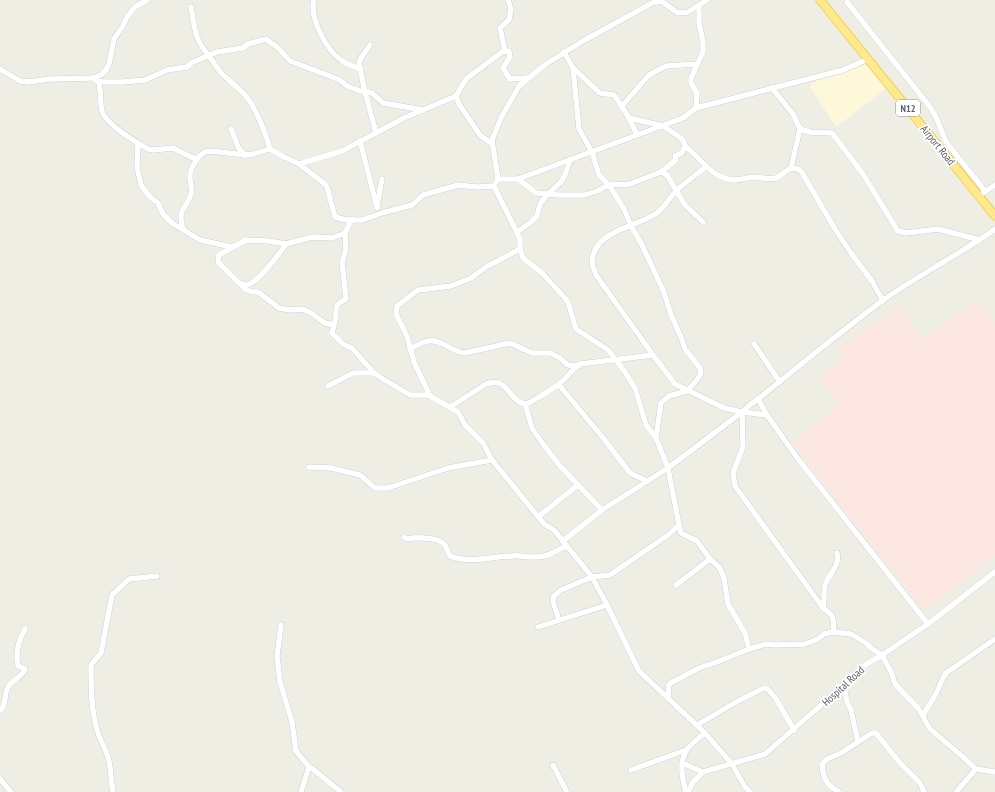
<svg xmlns="http://www.w3.org/2000/svg" width="995" height="792" font-family="'PT Sans Narrow',sans-serif">
	<style>
		.commercial { fill: #fef8db }
		.medical { fill: #fce6e2 }
		.lines { fill: none; stroke-linecap: round; stroke-linejoin: round }
		.minor-casing { stroke: #b7babf; stroke-width: 6 }
		.highway-casing { stroke: #f4b900; stroke-width: 9 }
		.minor { stroke: #fff; stroke-width: 5.5 }
		.highway { stroke: #fee98e; stroke-width: 8 }
		.labels { text-anchor: middle; dominant-baseline: central; stroke-width: 3.5; stroke-linejoin: round; paint-order: stroke }
		.shield { fill: #fff; stroke: #8e9094; stroke-width: 1 }
		.shield-label { font-size: 10px; font-weight: bold; fill: #5d6066 }
		.street-label { font-size: 11px; fill: #5d6066; stroke: #fff }
	</style>
	<rect width="100%" height="100%" fill="#efeee5"/>
	<path class="commercial" d="M868 64 887 88 836 127 810 87 811 83Z"/>
	<path class="medical" d="M977 301 995 323V556L924 610 792 442 839 404 819 377 844 358 839 347 899 307 922 339Z"/>
	<g class="lines">
		<g class="minor-casing">
			<g id="minor">
				<path d="M314 0C309 17 326 50 341 60 346 64 354 67 361 69"/>
				<path d="M847 2 930 107 936 117 946 142 985 191"/>
				<path d="M191 7C195 27 194 41 210 56"/>
				<path d="M370 45 361 58 359 63 364 88 376 133"/>
				<path d="M505 51 500 28 509 20 511 9 508 0"/>
				<path d="M564 52 573 68 600 93C605 95 611 93 615 96L629 118 637 135"/>
				<path d="M209 56C213 62 218 69 222 74 232 83 244 91 251 103 259 117 266 134 270 149L284 157 299 164 325 184 327 187 335 217 346 220H362L382 213 412 205 423 195 458 185 477 187 494 186"/>
				<path d="M573 68 579 129 592 152 599 175 609 185 624 209 631 226 641 243 664 292 671 315 681 337 685 349 700 368 701 373 697 380 687 391 669 396 661 403 656 438"/>
				<path d="M0 69 20 81 28 82 50 79 93 78 101 75 106 70 109 64 114 39 123 26 127 17 135 7 147 0"/>
				<path d="M93 78 99 83C101 92 100 102 102 111 107 126 136 142 148 149L153 150 173 148 195 159 205 152 211 151 245 155 254 154 270 149"/>
				<path d="M97 81 103 82H122L145 80 167 70 187 67 191 63 217 52 243 48 248 44 266 39 278 48 290 61 340 80 347 86 360 91H365L372 93 383 103 423 110"/>
				<path d="M772 88 793 114 800 129 810 132 832 133 863 174 898 231 906 233 938 229 980 240"/>
				<path d="M622 106 649 75 666 66 697 64"/>
				<path d="M696 108 697 93 691 83V78L703 52V42L699 23V5"/>
				<path d="M629 118 663 126 681 138 684 142 685 146 682 153 675 156 676 160 661 172"/>
				<path d="M231 129 239 149 245 155"/>
				<path d="M360 141 377 208"/>
				<path d="M138 143 137 167 141 185 150 197 158 203 163 214 172 223 200 240 232 247"/>
				<path d="M492 144 480 135 459 104 456 96 466 79 502 52 509 51 510 57 503 68 510 79 527 78"/>
				<path d="M685 146C701 158 713 180 735 180 741 180 747 177 754 177 760 177 769 180 776 178 781 176 786 170 791 168L800 129"/>
				<path d="M299 164 342 151 404 118 456 96"/>
				<path d="M706 167C696 175 684 183 675 192 669 199 664 208 657 213 635 228 593 230 592 263 592 267 595 271 596 275L653 355 675 384 724 408 742 412 767 415"/>
				<path d="M791 168 798 169 801 171 835 229 851 253 872 281 883 301"/>
				<path d="M498 179H518L683 118 696 108 843 70 868 59"/>
				<path d="M518 179 536 193 557 195H585L597 191 609 185 630 184 661 172 667 175 685 205 703 222"/>
				<path d="M496 182 498 179 492 140 501 118 519 86 546 64 583 41 652 3 661 1 678 13 688 12 707 0"/>
				<path d="M494 186 520 239V249L523 258 542 273 564 297 568 302 576 329 608 350 625 372 635 388 646 425 656 438 668 468 679 525 681 533 697 541 710 559 719 567 724 578 728 604 745 633 749 649 766 644 775 645 805 644 818 639 824 634 833 632 851 634 866 643 871 648 882 655 891 672 895 684 918 708 930 729 963 757 976 769 995 772"/>
				<path d="M983 193 995 185"/>
				<path d="M377 206 382 179"/>
				<path d="M183 229C177 206 186 211 191 194 193 187 189 181 190 175 190 169 195 163 198 158"/>
				<path d="M517 232 530 223 537 216 540 204 548 194 560 183 565 175 570 160"/>
				<path d="M345 233 332 238 312 237 286 244 268 241 246 240 219 255 218 262 245 289 252 292H258L279 308 290 310 302 309 311 313 325 323 334 325 332 333C333 328 335 322 336 317 336 305 335 305 346 299L342 262 346 249 345 233 352 219"/>
				<path d="M240 283C242 284 244 285 246 285 256 285 280 253 286 244"/>
				<path d="M332 333 343 344 352 348 374 373 383 379 410 395H426L430 396 458 412 465 425 483 443 492 460 544 524 554 530 592 577 607 605 639 671 705 733C700 738 690 744 686 751 679 763 682 779 686 792"/>
				<path d="M754 344 780 382"/>
				<path d="M410 349C416 346 422 342 428 341 439 338 452 352 465 353L510 343 532 353H550L560 358 568 365 576 366"/>
				<path d="M559 385 604 439 630 473 647 481"/>
				<path d="M328 386 353 373H374"/>
				<path d="M430 396 414 362 407 336 396 314 397 306 418 290 451 286 471 278 486 267 520 249"/>
				<path d="M758 399 767 415 798 459 928 624"/>
				<path d="M525 404 532 428 543 444 560 466 602 510"/>
				<path d="M450 407 486 384C490 383 495 382 499 383 511 388 514 407 529 403 539 397 550 391 559 384 567 378 573 368 580 364L653 355"/>
				<path d="M742 412 743 447 733 473 735 486 823 608C835 617 834 618 833 632"/>
				<path d="M309 467 331 468 360 475 375 488H388L448 468 492 460"/>
				<path d="M539 516 578 485"/>
				<path d="M404 537 407 539C416 537 439 537 445 545 447 548 448 553 450 556 468 564 494 556 513 556 523 555 533 559 544 556 552 554 559 549 567 546"/>
				<path d="M563 541 602 510 668 468 742 412 751 404 758 399C799 366 840 332 882 301 918 275 959 255 995 229"/>
				<path d="M676 585 710 559"/>
				<path d="M823 608C825 600 823 592 825 585 829 573 840 567 837 553"/>
				<path d="M559 620 554 605 553 600 554 596 561 590 592 577 610 575 668 535 679 525"/>
				<path d="M281 625 277 656 280 682 292 722 296 751 309 767 313 769 341 792"/>
				<path d="M538 627 607 605"/>
				<path d="M668 697 669 684 699 668 717 662 749 649"/>
				<path d="M0 711C8 702 3 696 8 687 12 679 22 678 25 669L18 666C15 652 18 641 25 629"/>
				<path d="M923 715 936 694 943 678 946 673 995 639"/>
				<path d="M697 725 736 702 764 688H767L776 699 794 730"/>
				<path d="M705 733 732 764 745 787 750 792"/>
				<path d="M858 742 872 733H876L899 762 920 783 924 792"/>
				<path d="M682 763 703 772 765 754 844 685 863 666 882 655 928 624 995 572"/>
				<path d="M553 765 567 792"/>
				<path d="M631 770 686 750"/>
				<path d="M0 779 11 792"/>
				<path d="M113 792C111 782 111 771 109 761 107 751 101 742 98 733 91 711 91 687 91 665L101 653 112 595 129 579 157 576"/>
				<path d="M301 792 309 767"/>
				<path d="M688 792 693 782 703 772"/>
				<path d="M839 792C826 785 823 778 822 764L827 759 841 753 858 742 851 710 847 702 844 685"/>
				<path d="M956 792 976 769"/>
			</g>
		</g>
		<g class="highway-casing">
			<path id="highway" d="M820 0 995 216"/>
		</g>
		<use href="#minor" class="minor"/>
		<use href="#highway" class="highway"/>
	</g>
	<g class="labels">
		<rect class="shield" x="896" y="100" width="24" height="16" rx="3"/>
		<g class="shield-label">
			<text x="908" y="108">N12</text>
		</g>
		<g class="street-label">
			<text transform="translate(938 145) rotate(51)">Airport Road</text>
			<text transform="translate(843 686) rotate(-43)">Hospital Road</text>
		</g>
	</g>
</svg>
